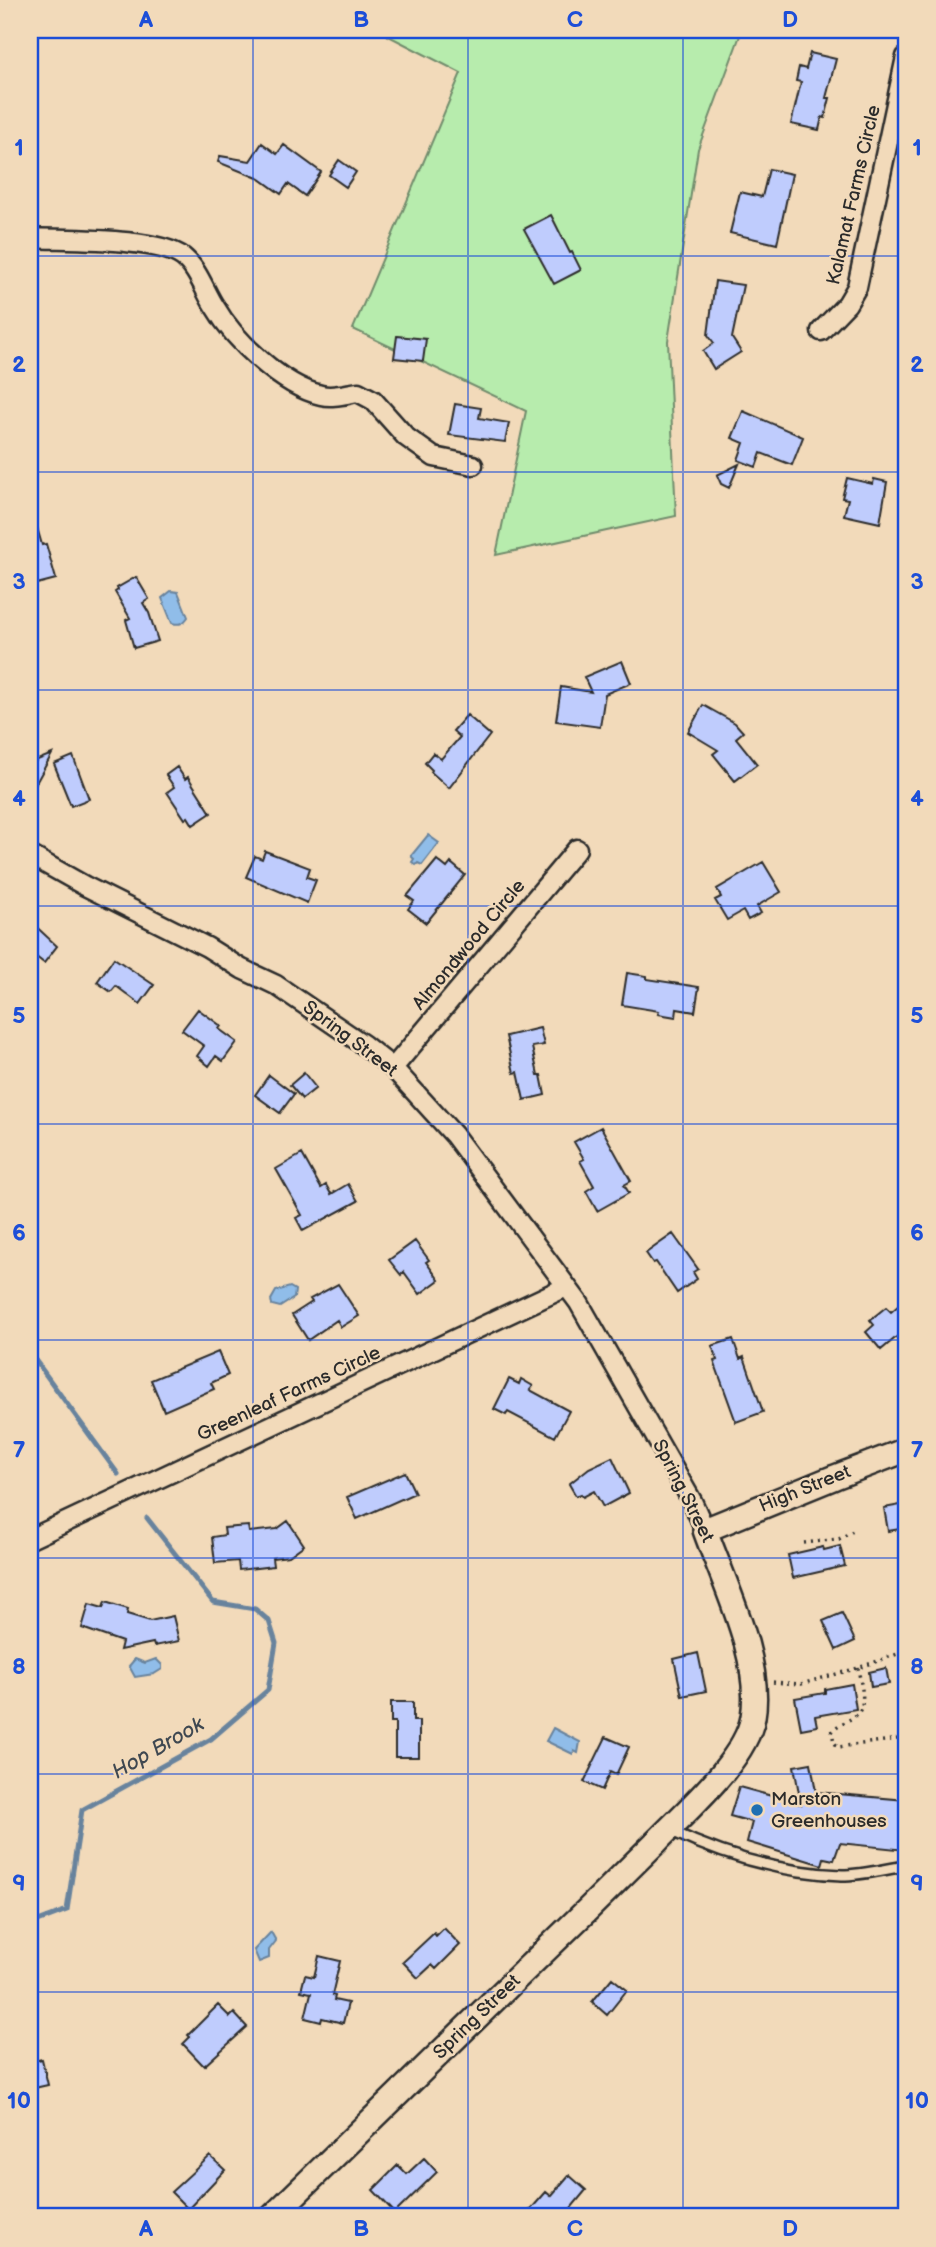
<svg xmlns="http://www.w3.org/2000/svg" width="936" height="2247" font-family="'Balsamiq Sans',sans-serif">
	<rect width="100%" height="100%" fill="#f2daba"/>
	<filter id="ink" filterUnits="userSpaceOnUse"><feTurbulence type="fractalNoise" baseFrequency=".0143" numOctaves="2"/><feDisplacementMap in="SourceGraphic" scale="14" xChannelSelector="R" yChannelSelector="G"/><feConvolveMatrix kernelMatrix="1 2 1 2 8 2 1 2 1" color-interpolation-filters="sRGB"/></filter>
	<g filter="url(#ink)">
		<!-- green -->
		<path fill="#b7ecad" stroke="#718c6c" stroke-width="2" d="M377 30H742L698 149 668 341 676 516 496 555 526 411 353 329 461 73Z"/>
		<!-- water -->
		<path fill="#90bde9" stroke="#68839d" stroke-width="2" d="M171 591 178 592 188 617C183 624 180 625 172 623L162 598Z
			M428 835 439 843 422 865 418 863 416 865 412 862 414 859 411 856Z
			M290 1287 295 1290 294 1298 280 1307 272 1305 271 1300 276 1291Z
			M135 1659 145 1663 156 1659 162 1665V1669L154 1674 135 1677 129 1666Z
			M553 1728 580 1742 578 1753 574 1751 573 1754 546 1741Z
			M271 1932 276 1941 269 1950V1958L259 1962 254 1950Z"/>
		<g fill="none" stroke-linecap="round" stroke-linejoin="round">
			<!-- stream -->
			<path stroke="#68839d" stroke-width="5" d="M30 1353 118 1474
				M30 1924 67 1910 82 1810 211 1739 268 1690 276 1643 269 1621 255 1609 213 1602 147 1518"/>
		</g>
		<!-- building -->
		<path fill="#bfccfd" stroke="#2b2b2b" stroke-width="2" d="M810 53 836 59 826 98H830L825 118 822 117 819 130 791 124 801 82 796 81 799 67 806 69Z
			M262 143 277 154 284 145 321 172 305 196 288 184 281 194 260 179 218 162 220 156 250 161Z
			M339 160 356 172 346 187 329 175Z
			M769 169 792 174 777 244 730 233 740 192 762 197Z
			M551 215 570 253 572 252 581 270 554 284 524 229Z
			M715 281 743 285 732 338 741 352 714 369 703 351 714 343 708 335Z
			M397 336 426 339 423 361 394 358Z
			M455 404 481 408 479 418 509 423 505 442 449 435Z
			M743 411 803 437 792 465 761 453 756 467 738 460 744 443 732 438Z
			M739 464 729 488 721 484 717 475Z
			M847 478 873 484 874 479 887 482 880 523 844 515 848 499 842 498Z
			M34 517 42 545 46 544 56 579 33 585 30 571V518Z
			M136 577 149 599 143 603 149 613 158 641 134 648 126 620 130 618 115 592 118 590 117 588Z
			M622 661 631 683 605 694 600 727 556 721 561 687 591 692 584 677Z
			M703 705 735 723 743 732 736 738 757 764 735 781 713 754 718 750 688 732Z
			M467 715 490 735 449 788 431 772 432 770 425 763 433 753 441 759 460 737 453 731Z
			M52 754 36 783 30 763Z
			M73 756 89 799 71 806 54 764Z
			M177 767 185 779 188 777 211 813 193 825 188 817 185 819 167 792 174 787 166 775Z
			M265 851 310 868 307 877 316 880 307 903 246 877 255 856 262 859Z
			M437 860 447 868 451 863 465 875 426 923 408 909 414 901 407 896Z
			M763 862 781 892 757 906 761 913 748 920 743 911 727 920 715 900 721 897 717 889Z
			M30 921 57 946 44 963 31 953 30 954Z
			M114 958 154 985 140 1004 116 986 111 992 97 982Z
			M627 973 647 976V979L699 987 695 1012 677 1009 676 1017 658 1014 659 1011 622 1005Z
			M198 1009 221 1026 219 1029 237 1042 223 1061 216 1056 209 1066 197 1056 204 1046 182 1030Z
			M540 1028 544 1045 532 1047 538 1075H541L545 1095 524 1100 518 1072 514 1073 506 1036Z
			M304 1073 316 1088 302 1099 290 1085Z
			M269 1075 294 1094 280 1113 255 1095Z
			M601 1127 631 1181 624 1185 629 1193 597 1211 586 1191 594 1186 580 1161 584 1159 574 1142Z
			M302 1154 321 1188 326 1185 331 1194 348 1184 358 1201 303 1231 296 1218 302 1215 276 1169Z
			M673 1234 698 1269 693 1272 697 1279 677 1293 656 1262 653 1263 646 1253Z
			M415 1241 429 1260 426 1262 439 1280 420 1294 404 1272 401 1275 389 1260Z
			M338 1284 359 1316 341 1327 337 1320 308 1340 292 1315 312 1302 310 1299Z
			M906 1299V1329L881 1350 866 1332 874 1325 870 1320 886 1307 891 1312Z
			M733 1339 740 1359 744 1357 763 1412 736 1422 714 1361 717 1360 712 1346Z
			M218 1352 228 1375 211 1383 214 1389 164 1411 151 1380Z
			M509 1379 519 1384 521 1379 533 1386 530 1390 569 1411 555 1437 508 1412 506 1415 494 1409Z
			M612 1457 629 1493 603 1507 594 1491 583 1497 581 1494 576 1496 569 1484 589 1468Z
			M405 1472 415 1493 357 1519 347 1497Z
			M906 1504V1528L888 1531 884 1508Z
			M288 1521 304 1545 289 1556 272 1558 273 1566 239 1570 238 1561 215 1563 212 1537 225 1535 224 1528 248 1526 249 1532 277 1529Z
			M840 1546 845 1566 793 1578 788 1555 823 1547 824 1550Z
			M105 1602 128 1609 127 1614 150 1621 173 1616 179 1641 154 1646 153 1643 120 1650 122 1642 82 1628 89 1604 103 1608Z
			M842 1613 855 1641 836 1650 823 1621Z
			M698 1653 706 1691 682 1696 674 1659Z
			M886 1668 889 1684 871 1687 869 1672Z
			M852 1684 856 1709 815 1716 817 1726 801 1729 795 1698 825 1693V1689Z
			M391 1702H413V1721H419V1757H395V1722H391Z
			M606 1737 629 1747 616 1775 610 1772 602 1790 584 1782Z
			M811 1763 816 1792 906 1800V1850L840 1843 834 1860 824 1858 822 1865 747 1842 752 1822 730 1816 739 1787 801 1804 794 1766Z
			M444 1928 460 1945 436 1969 432 1965 418 1978 403 1962 434 1933 436 1936Z
			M319 1956 340 1961 332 1995 335 1996 334 2000 348 2003 343 2023 322 2018 321 2022 305 2018 311 1993 301 1991 305 1975 314 1977Z
			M612 1978 627 1990 607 2015 592 2002Z
			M218 2005 230 2017 234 2013 247 2027 204 2066 183 2044 190 2037 188 2035Z
			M42 2059 48 2085 30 2089V2062Z
			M210 2156 225 2170 188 2209 171 2192Z
			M424 2158 437 2172 395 2213 373 2190 398 2165 407 2174Z
			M569 2175 586 2190 571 2208 583 2217H524L546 2192 551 2196Z"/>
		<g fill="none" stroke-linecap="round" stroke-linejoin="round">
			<defs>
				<path id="service" d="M669 1830C724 1856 781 1873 842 1875 863 1875 885 1869 906 1866"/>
				<path id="minor" d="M30 238C66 240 156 237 183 257 198 269 205 292 215 307 234 340 282 386 321 395 333 398 345 394 358 392L373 400 406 437 434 457 473 465
					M821 331 847 304 857 287 906 57
					M30 855 85 886 207 947 242 969 276 985 364 1045 393 1068 454 1135 579 1303 692 1501 705 1530
					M393 1068 577 849
					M30 1539 566 1287"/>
				<path id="tertiary" d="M272 2217C355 2136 438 2055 521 1974 567 1930 612 1886 657 1841 686 1811 746 1759 753 1717 763 1660 724 1584 705 1530L835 1477 906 1450"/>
			</defs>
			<!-- service casing -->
			<use href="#service" stroke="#2b2b2b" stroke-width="14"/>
			<!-- minor casing -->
			<use href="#minor" stroke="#2b2b2b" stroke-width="23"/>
			<!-- tertiary casing -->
			<use href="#tertiary" stroke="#2b2b2b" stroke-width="28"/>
			<!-- path -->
			<path stroke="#2b2b2b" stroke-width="3.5" stroke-dasharray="2 5" stroke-linecap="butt" d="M804 1543 839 1539 853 1531
				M858 1668C860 1683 869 1705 855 1716 846 1723 838 1723 832 1732L834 1742 838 1747 906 1738
				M773 1682 801 1684 858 1668 906 1651"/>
			<!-- service -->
			<use href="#service" stroke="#f2daba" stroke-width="9"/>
			<!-- minor -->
			<use href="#minor" stroke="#f2daba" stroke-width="18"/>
			<!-- tertiary -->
			<use href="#tertiary" stroke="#f2daba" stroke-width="23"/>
		</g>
	</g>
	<!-- grid -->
	<path fill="none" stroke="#1d4ed8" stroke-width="2" stroke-opacity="0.55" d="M253 30V2217M468 30V2217M683 30V2217M30 256H906M30 472H906M30 690H906M30 906H906M30 1124H906M30 1340H906M30 1558H906M30 1774H906M30 1992H906"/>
	<!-- markers -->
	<circle fill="#1f6fb2" stroke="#f2daba" stroke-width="2.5" cx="757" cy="1810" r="7"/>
	<g text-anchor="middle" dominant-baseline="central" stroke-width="5" stroke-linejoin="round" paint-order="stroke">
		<!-- street labels -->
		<g font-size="19" fill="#2b2b2b" stroke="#f2daba">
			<text transform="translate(854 195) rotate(-77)">Kalamat Farms Circle</text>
			<text transform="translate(469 945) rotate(-50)">Almondwood Circle</text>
			<text transform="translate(350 1039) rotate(37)">Spring Street</text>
			<text transform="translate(289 1394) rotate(-25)">Greenleaf Farms Circle</text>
			<text transform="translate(805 1489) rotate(-22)">High Street</text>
			<text transform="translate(683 1491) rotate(63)">Spring Street</text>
			<text transform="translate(477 2017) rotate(-44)">Spring Street</text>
		</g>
		<!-- poi labels -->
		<g font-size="19" fill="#2b2b2b" stroke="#f2daba" text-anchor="start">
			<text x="771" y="1799">Marston<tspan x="771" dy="22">Greenhouses</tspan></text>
		</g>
		<!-- water labels -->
		<g font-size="21" font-style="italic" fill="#3f4851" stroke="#f2daba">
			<text transform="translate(158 1748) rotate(-30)">Hop Brook</text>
		</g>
	</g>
	<!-- margin -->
	<rect width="936" height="2247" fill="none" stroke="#f2daba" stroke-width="77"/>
	<rect x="38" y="38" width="860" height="2170" fill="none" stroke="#1d4ed8" stroke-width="2.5"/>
	<g font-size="23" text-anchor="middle" font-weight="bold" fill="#1d4ed8">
		<text x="146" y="27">A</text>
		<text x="361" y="27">B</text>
		<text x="575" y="27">C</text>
		<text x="790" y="27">D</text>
		<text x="19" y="155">1</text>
		<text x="917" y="155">1</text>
		<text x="19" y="372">2</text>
		<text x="917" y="372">2</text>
		<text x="19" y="589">3</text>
		<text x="917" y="589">3</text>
		<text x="19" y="806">4</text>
		<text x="917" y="806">4</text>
		<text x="19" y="1023">5</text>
		<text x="917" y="1023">5</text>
		<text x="19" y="1240">6</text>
		<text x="917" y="1240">6</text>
		<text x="19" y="1457">7</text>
		<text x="917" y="1457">7</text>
		<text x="19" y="1674">8</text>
		<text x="917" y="1674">8</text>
		<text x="19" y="1891">9</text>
		<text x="917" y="1891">9</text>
		<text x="19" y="2108">10</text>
		<text x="917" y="2108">10</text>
		<text x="146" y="2236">A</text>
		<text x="361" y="2236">B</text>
		<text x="575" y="2236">C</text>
		<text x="790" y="2236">D</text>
	</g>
</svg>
